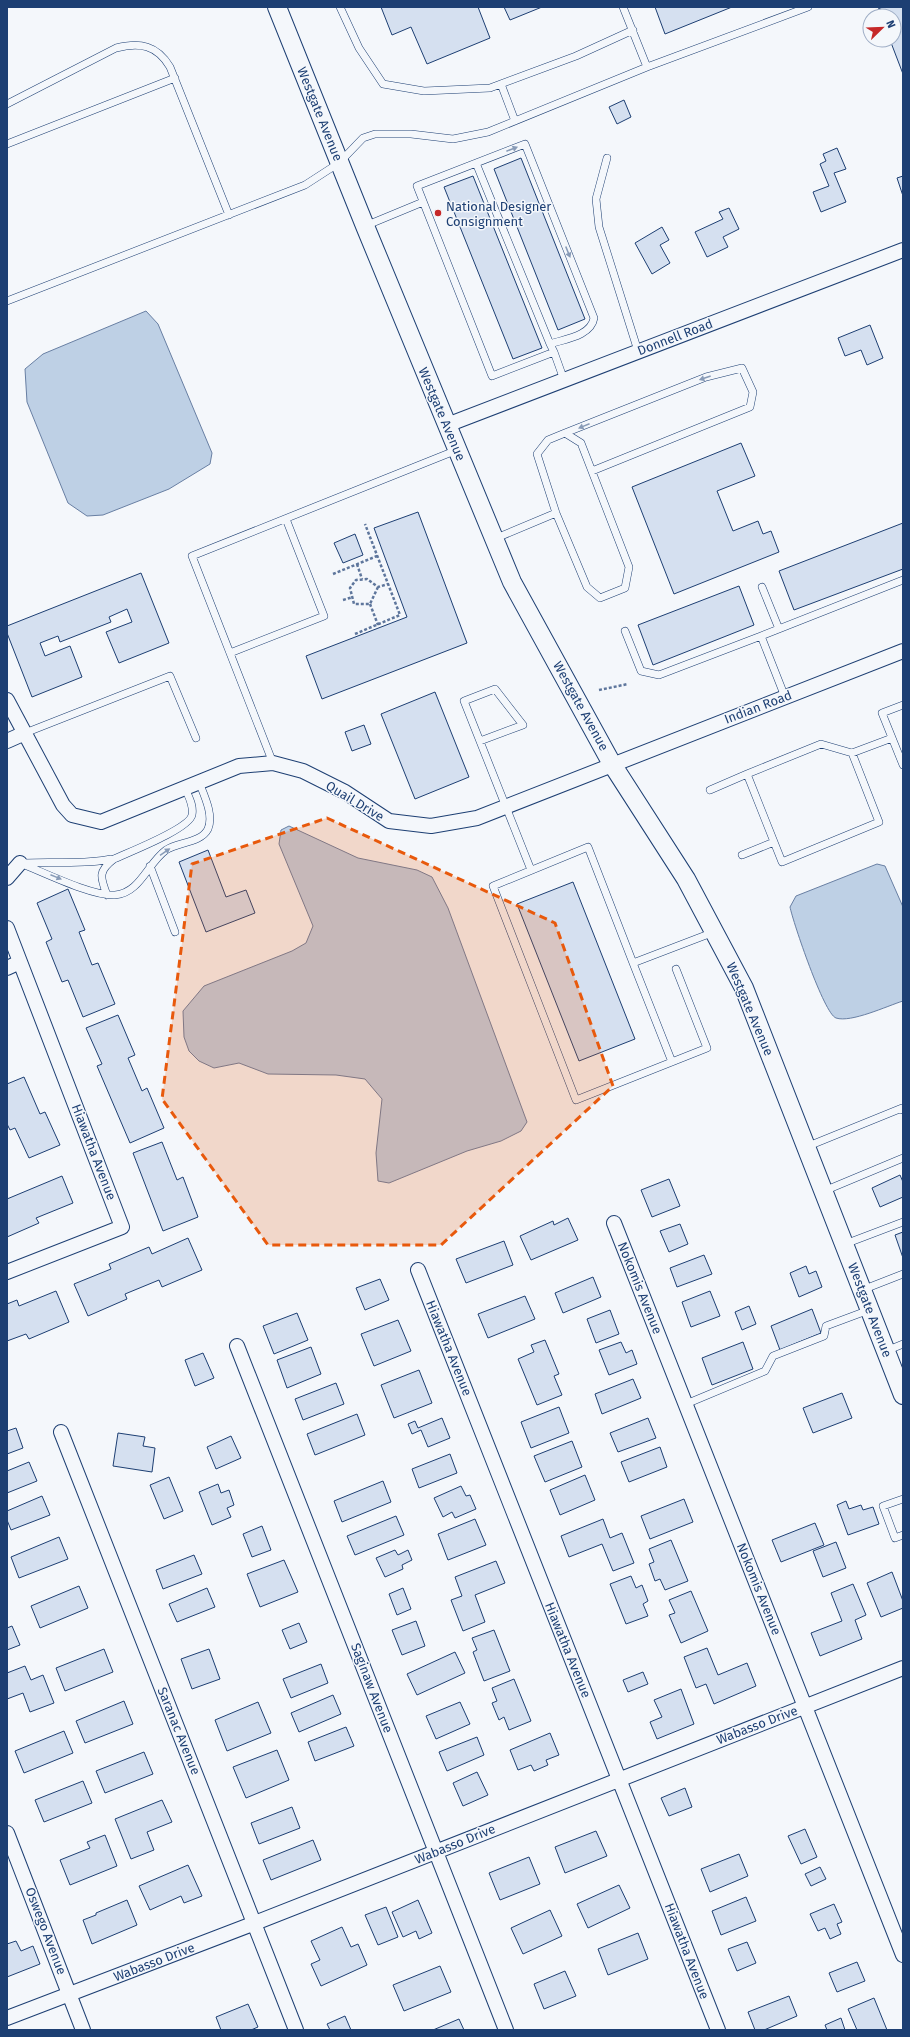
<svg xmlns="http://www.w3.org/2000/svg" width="910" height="2037" font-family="'Fira Sans',sans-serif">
	<rect width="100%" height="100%" fill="#f4f7fb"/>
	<!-- water -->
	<path fill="#bed0e5" stroke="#687fa3" d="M146 311 158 324 212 453 210 464 169 489 103 515 87 516 68 503 27 402 25 369 43 354Z
		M289 826 358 858 417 870 432 877 448 908 527 1122 521 1131 501 1141 467 1151 389 1183 378 1181 376 1153 382 1099 365 1079 336 1075 268 1074 239 1063 214 1068 199 1061 189 1051 184 1037 183 1011 204 986 292 951 306 943 313 926 279 844 281 830Z
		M877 864 885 866 903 907V1001C887 1006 851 1023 836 1018 824 1014 793 922 790 907L796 896Z"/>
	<!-- building -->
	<path fill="#d5e0f0" stroke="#1d3f73" d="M381 7H478L490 38 427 64 411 27 392 35Z
		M504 7H542L510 20Z
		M655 7H732L665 34Z
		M883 7H903V74L890 40H894V16H880L878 9Z
		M624 100 631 117 617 124 609 107Z
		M837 148 846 169 834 173 846 202 821 212 813 192 829 186 820 164 826 161 823 154Z
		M521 158 585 319 558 330 494 169Z
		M473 176 542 348 513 359 444 187Z
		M903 176V196L897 178Z
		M729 208 739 229 723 237 728 247 707 257 695 232 723 219 719 212Z
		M662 227 669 240 660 245 670 263 652 274 635 243Z
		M870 325 883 358 867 365 861 350 845 356 838 338Z
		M741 443 755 476 717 491 733 531 758 521 763 534 771 531 779 552 674 594 632 487Z
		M418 512 467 643 322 699 306 656 407 617 374 528Z
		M903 523V569L794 610 779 571Z
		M355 534 363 555 343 563 334 543Z
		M141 573 169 643 119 663 106 632 132 622 127 609 109 617 111 622 60 642 58 636 40 643 45 656 70 646 82 677 32 697 7 633V626Z
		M739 586 754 625 653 665 638 625Z
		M435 692 469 777 415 799 381 714Z
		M364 725 371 744 352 751 345 732Z
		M208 850 226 897 246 890 255 913 206 932 179 862Z
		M573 882 635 1039 579 1061 517 904Z
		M68 889 85 930 79 932 92 965 98 963 115 1004 83 1017 68 980 62 982 46 942 52 939 37 903Z
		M118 1015 135 1055 128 1058 142 1091 147 1088 164 1128 130 1143 97 1066 102 1064 86 1028Z
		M24 1077 40 1114 45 1112 60 1145 29 1158 15 1128 10 1130 7 1124V1084Z
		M162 1142 177 1180 183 1177 198 1217 163 1231 133 1153Z
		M900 1175 903 1182V1197L880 1207 872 1188Z
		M62 1176 73 1203 36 1218 39 1223 7 1237V1199Z
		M669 1179 680 1206 652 1217 641 1190Z
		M568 1218 578 1240 531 1260 520 1236 553 1221 554 1225Z
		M680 1224 688 1244 669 1252 660 1231Z
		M903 1232V1258L895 1235Z
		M188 1238 202 1270 162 1287 159 1280 125 1294 127 1299 88 1316 74 1284 111 1269 109 1264 149 1247 152 1254Z
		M504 1241 513 1265 466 1283 456 1259Z
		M704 1255 712 1274 677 1287 670 1268Z
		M806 1266 809 1274 816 1271 822 1287 799 1297 790 1273Z
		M593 1277 601 1297 563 1313 555 1293Z
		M380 1279 389 1300 365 1310 356 1288Z
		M56 1291 69 1322 29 1339 26 1334 7 1341V1304L17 1300 19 1306Z
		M710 1291 720 1316 691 1327 682 1302Z
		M525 1296 535 1319 488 1338 478 1314Z
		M749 1306 756 1324 742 1330 735 1312Z
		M812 1309 821 1333 780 1350 771 1326Z
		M610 1310 619 1334 596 1343 587 1319Z
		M297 1313 308 1340 274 1354 263 1326Z
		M398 1320 411 1351 374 1366 361 1334Z
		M545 1340 559 1374 554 1376 562 1395 537 1405 518 1359 534 1352 531 1345Z
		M621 1342 626 1353 632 1350 637 1364 609 1375 599 1350Z
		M743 1342 753 1369 712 1385 702 1358Z
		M311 1347 321 1374 287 1388 277 1360Z
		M203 1353 214 1378 195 1386 185 1360Z
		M419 1370 432 1403 394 1418 381 1385Z
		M633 1379 641 1398 602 1414 595 1394Z
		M336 1383 344 1404 303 1420 295 1399Z
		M842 1393 852 1418 813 1433 803 1408Z
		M559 1407 569 1433 531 1448 521 1422Z
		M357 1414 365 1435 315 1455 307 1434Z
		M442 1418 450 1438 428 1447 421 1430 412 1434 408 1424 415 1421 418 1428Z
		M648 1418 656 1438 618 1452 610 1433Z
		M16 1428 23 1448 7 1454V1431Z
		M118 1433 145 1437 143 1446 155 1448 152 1472 113 1466Z
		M231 1436 241 1458 216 1469 207 1447Z
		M572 1441 582 1467 545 1482 534 1456Z
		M660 1447 667 1467 629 1482 621 1462Z
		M450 1454 457 1473 419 1488 412 1469Z
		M29 1462 37 1481 7 1493V1471Z
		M585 1475 595 1500 560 1515 550 1490Z
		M169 1477 183 1511 164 1519 150 1485Z
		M383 1481 391 1502 342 1522 334 1501Z
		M218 1484 221 1493 229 1490 234 1505 227 1508 231 1517 212 1525 199 1492Z
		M461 1486 466 1496 470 1495 476 1509 455 1518 452 1512 443 1517 434 1498Z
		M42 1496 50 1515 11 1530 7 1520V1511Z
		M684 1499 693 1522 650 1539 641 1516Z
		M846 1501 849 1509 861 1505 863 1510 873 1507 879 1524 848 1535 837 1505Z
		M396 1516 404 1535 355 1555 347 1536Z
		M475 1519 486 1545 448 1560 438 1534Z
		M603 1519 610 1538 622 1533 634 1563 613 1571 602 1544 569 1557 561 1536Z
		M815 1523 824 1545 781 1562 772 1540Z
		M262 1526 271 1550 252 1557 243 1534Z
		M59 1537 68 1559 19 1578 11 1557Z
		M671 1540 688 1581 665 1590 660 1579 655 1581 649 1564 654 1562 649 1549Z
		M836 1542 846 1568 823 1577 813 1551Z
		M395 1550 398 1555 408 1550 412 1560 402 1565 403 1569 385 1577 376 1558Z
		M194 1555 202 1574 163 1589 156 1570Z
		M284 1560 298 1592 260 1607 247 1574Z
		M496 1561 505 1583 475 1595 485 1622 463 1631 451 1600 462 1596 455 1577Z
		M892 1572 903 1601V1608L881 1617 867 1583Z
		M631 1576 636 1588 642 1585 648 1601 643 1604 648 1616 626 1624 610 1584Z
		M853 1584 866 1615 855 1620 862 1639 820 1656 811 1633 842 1621 831 1593Z
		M79 1586 88 1608 40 1628 31 1606Z
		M207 1588 215 1607 177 1622 169 1604Z
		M403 1588 411 1609 397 1615 389 1594Z
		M691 1591 708 1631 681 1643 669 1615 675 1613 669 1600Z
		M416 1621 425 1646 402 1655 392 1630Z
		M299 1623 307 1642 290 1649 282 1630Z
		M12 1626 20 1645 7 1650V1628Z
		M494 1630 510 1671 484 1681 473 1652 477 1650 472 1638Z
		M707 1648 718 1675 747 1663 756 1686 714 1704 706 1684 696 1688 684 1657Z
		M104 1649 113 1672 65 1691 56 1668Z
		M209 1649 220 1679 192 1689 181 1659Z
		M455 1652 465 1673 417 1695 407 1674Z
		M321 1664 328 1683 291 1698 283 1679Z
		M25 1666 31 1680 43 1675 54 1703 30 1712 23 1693 7 1699V1673Z
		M643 1672 648 1684 628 1692 623 1680Z
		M514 1679 531 1721 509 1730 504 1717 499 1720 492 1703 497 1701 492 1688Z
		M681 1689 694 1724 657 1739 650 1722 662 1717 654 1700Z
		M333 1695 341 1714 299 1732 291 1713Z
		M124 1701 133 1724 85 1743 76 1721Z
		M258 1702 271 1733 227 1751 215 1720Z
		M460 1702 470 1724 436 1739 426 1716Z
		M346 1727 354 1746 315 1761 308 1742Z
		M64 1731 73 1753 24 1773 15 1751Z
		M550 1733 559 1755 546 1760 548 1765 534 1771 531 1765 518 1770 510 1750Z
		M477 1737 484 1755 447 1771 439 1752Z
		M277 1750 289 1780 246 1798 233 1767Z
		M144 1752 153 1774 105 1793 96 1771Z
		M477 1772 488 1795 463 1806 453 1783Z
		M83 1781 92 1803 44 1822 35 1800Z
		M685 1788 692 1807 669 1816 661 1798Z
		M162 1800 172 1822 147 1832 154 1850 131 1859 115 1819Z
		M292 1807 300 1828 259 1844 251 1823Z
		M805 1829 817 1857 801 1864 788 1836Z
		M596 1831 607 1856 565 1873 555 1847Z
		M105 1835 117 1866 70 1885 60 1860 90 1848 87 1842Z
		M313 1840 321 1860 271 1880 263 1860Z
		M739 1854 748 1876 710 1892 701 1869Z
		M529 1857 540 1884 500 1900 489 1873Z
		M188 1865 202 1896 184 1903 181 1896 150 1910 139 1886Z
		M820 1867 826 1879 811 1886 805 1874Z
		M619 1885 630 1908 588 1928 577 1904Z
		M746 1897 756 1921 721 1935 712 1911Z
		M127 1900 137 1925 92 1944 83 1920 96 1915V1913Z
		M418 1900 432 1933 419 1939 416 1931 403 1937 392 1912Z
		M834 1904 842 1922 837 1924 841 1934 830 1939 825 1928 818 1931 810 1914Z
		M386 1907 398 1937 378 1945 365 1915Z
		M550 1910 562 1936 523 1954 511 1928Z
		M342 1927 351 1947 358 1944 367 1965 321 1986 311 1964 320 1960 311 1941Z
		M638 1933 648 1959 608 1975 598 1949Z
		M16 1941 21 1951 33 1946 40 1964 7 1977V1944Z
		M747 1942 756 1963 737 1971 728 1949Z
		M857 1962 865 1981 837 1992 829 1973Z
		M440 1966 451 1992 404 2011 393 1985Z
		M565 1971 576 1996 544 2009 534 1984Z
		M789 1996 797 2016 764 2030H755L748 2012Z
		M874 1998 887 2030H857L848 2009Z
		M248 2004 258 2027 251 2030H221L216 2017Z
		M345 2016 351 2030H330L327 2024Z
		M841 2018 845 2030H827L825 2025Z
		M459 2019 464 2030H433Z"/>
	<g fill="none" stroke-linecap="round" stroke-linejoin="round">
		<defs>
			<path id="service" d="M340 7 359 48 383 84 424 91 490 88 576 56 633 30
				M623 7 647 67
				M501 84 515 121
				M7 104 116 48C140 42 157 45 170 67L229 215
				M7 144 175 78
				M607 158 596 199 599 227 638 351
				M476 163 550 344 554 352 492 376 417 186 525 144 594 318C591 336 565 339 550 344
				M365 226 423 202
				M7 301 305 185 339 163 363 138 375 134H411L453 139 488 132 647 67 808 7
				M554 352 564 380
				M565 433 706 377 742 368 753 392 750 407 592 471
				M565 433 581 443 629 567 625 588 600 598 587 587 556 513 537 454 548 440Z
				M494 539 556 513
				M762 587 779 629
				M625 631 641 671 659 675 761 636 785 697
				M761 636 903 580
				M230 653 324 616 286 519
				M903 705 882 713 903 765
				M25 733 170 676 196 738
				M480 741 523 725 495 689 464 701 531 870
				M852 753 821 744 747 774 782 862 879 822 852 753 892 738
				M273 763 192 556 457 450
				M710 790 747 774
				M742 855 774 842
				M20 863C43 872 91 896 115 895 140 893 147 864 166 850 178 842 201 843 208 829 214 815 204 795 199 782
				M24 863C53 861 84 865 111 859
				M150 866 175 932
				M107 895C100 877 98 871 114 859 129 852 189 829 192 815 194 805 188 796 185 788
				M633 963 672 1062
				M676 969 707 1048 576 1100 493 886 588 847 633 963 714 932
				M806 1147 902 1108 903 1110
				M824 1191 903 1158
				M845 1244 903 1222
				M862 1290 903 1274
				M886 1351 903 1344
				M686 1404 765 1371 773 1356 824 1336 826 1326 869 1310
				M903 1499 883 1506 895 1538 903 1535"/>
			<path id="minor" d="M447 425 903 250
				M7 700 63 805 72 815 101 822 239 766 273 763 303 771 345 792 389 821 431 826 477 818 903 651
				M7 741 25 733
				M7 878 20 863
				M7 928 122 1227 7 1272
				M7 968 20 962
				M614 1223 903 1955
				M418 1270 718 2030
				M237 1346 506 2030
				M61 1432 296 2030
				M7 1833 83 2030
				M7 2018 255 1923 903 1668"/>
			<path id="tertiary" d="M277 7 365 226 512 582 612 764 686 879 744 988 903 1395"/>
		</defs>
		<!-- service casing -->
		<use href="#service" stroke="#1d3f73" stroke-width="8"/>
		<!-- minor casing -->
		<use href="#minor" stroke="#1d3f73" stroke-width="16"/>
		<!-- tertiary casing -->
		<use href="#tertiary" stroke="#1d3f73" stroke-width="20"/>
		<!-- path -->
		<path stroke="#5e769c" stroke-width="2.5" stroke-dasharray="3 2" stroke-linecap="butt" d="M357 564 362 579
			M333 574 377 556
			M378 587 370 604H354L350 588 356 580 367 579 378 587 388 584
			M343 600 353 597
			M370 604 378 625
			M355 634 400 615 365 524
			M599 690 628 684"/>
		<!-- service -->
		<use href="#service" stroke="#f4f7fb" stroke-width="7"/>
		<!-- minor -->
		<use href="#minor" stroke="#f4f7fb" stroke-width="14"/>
		<!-- tertiary -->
		<use href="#tertiary" stroke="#f4f7fb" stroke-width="18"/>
	</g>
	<!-- one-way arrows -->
	<defs><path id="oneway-solid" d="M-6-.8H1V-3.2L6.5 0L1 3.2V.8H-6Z"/></defs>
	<g fill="#889bb7">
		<use href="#oneway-solid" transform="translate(512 149) rotate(-21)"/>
		<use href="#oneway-solid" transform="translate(568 252) rotate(68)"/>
		<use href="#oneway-solid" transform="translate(705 378) rotate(161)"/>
		<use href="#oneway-solid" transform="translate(584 426) rotate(158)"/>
		<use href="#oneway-solid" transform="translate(165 852) rotate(-34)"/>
		<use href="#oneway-solid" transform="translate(56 877) rotate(22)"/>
	</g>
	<!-- marked area -->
	<path fill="#e8590c" fill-opacity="0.2" stroke="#e8590c" stroke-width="3" stroke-dasharray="8 5" stroke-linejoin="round" d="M327 818 555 923 613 1086 441 1245H268L162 1099 192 864Z"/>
	<!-- markers -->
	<circle fill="#c62828" stroke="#f4f7fb" stroke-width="1.5" cx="438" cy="213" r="4"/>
	<g text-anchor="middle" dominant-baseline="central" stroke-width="3" stroke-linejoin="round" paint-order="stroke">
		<!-- street labels -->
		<g font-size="13" fill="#1d3f73" stroke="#f4f7fb">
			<text transform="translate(320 114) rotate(68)">Westgate Avenue</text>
			<text transform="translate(675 337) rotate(-21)">Donnell Road</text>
			<text transform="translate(442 414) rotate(67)">Westgate Avenue</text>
			<text transform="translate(581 706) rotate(61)">Westgate Avenue</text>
			<text transform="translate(758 707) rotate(-21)">Indian Road</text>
			<text transform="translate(355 801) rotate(31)">Quail Drive</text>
			<text transform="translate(750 1009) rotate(67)">Westgate Avenue</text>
			<text transform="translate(94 1152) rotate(69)">Hiawatha Avenue</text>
			<text transform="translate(640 1288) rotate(68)">Nokomis Avenue</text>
			<text transform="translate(870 1310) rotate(69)">Westgate Avenue</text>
			<text transform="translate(449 1348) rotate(68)">Hiawatha Avenue</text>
			<text transform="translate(759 1589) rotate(68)">Nokomis Avenue</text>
			<text transform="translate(568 1650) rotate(68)">Hiawatha Avenue</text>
			<text transform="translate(372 1688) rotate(69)">Saginaw Avenue</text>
			<text transform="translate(757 1725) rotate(-21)">Wabasso Drive</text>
			<text transform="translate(179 1731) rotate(68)">Saranac Avenue</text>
			<text transform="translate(455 1844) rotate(-22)">Wabasso Drive</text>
			<text transform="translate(46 1931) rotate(69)">Oswego Avenue</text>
			<text transform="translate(687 1951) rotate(69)">Hiawatha Avenue</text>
			<text transform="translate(154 1962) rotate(-21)">Wabasso Drive</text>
		</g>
		<!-- poi labels -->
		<g font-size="13" fill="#1d3f73" stroke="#f4f7fb" text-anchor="start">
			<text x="446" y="206">National Designer<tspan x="446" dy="15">Consignment</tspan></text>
		</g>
	</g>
	<!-- border -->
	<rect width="910" height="2037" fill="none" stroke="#1d3f73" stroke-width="16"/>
	<!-- north arrow -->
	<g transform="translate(882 28) rotate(67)"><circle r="19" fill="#f4f7fb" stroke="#9eadc5"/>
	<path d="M0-3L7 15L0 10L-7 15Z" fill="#c62828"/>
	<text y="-6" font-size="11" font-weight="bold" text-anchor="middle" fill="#1d3f73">N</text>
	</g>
</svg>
